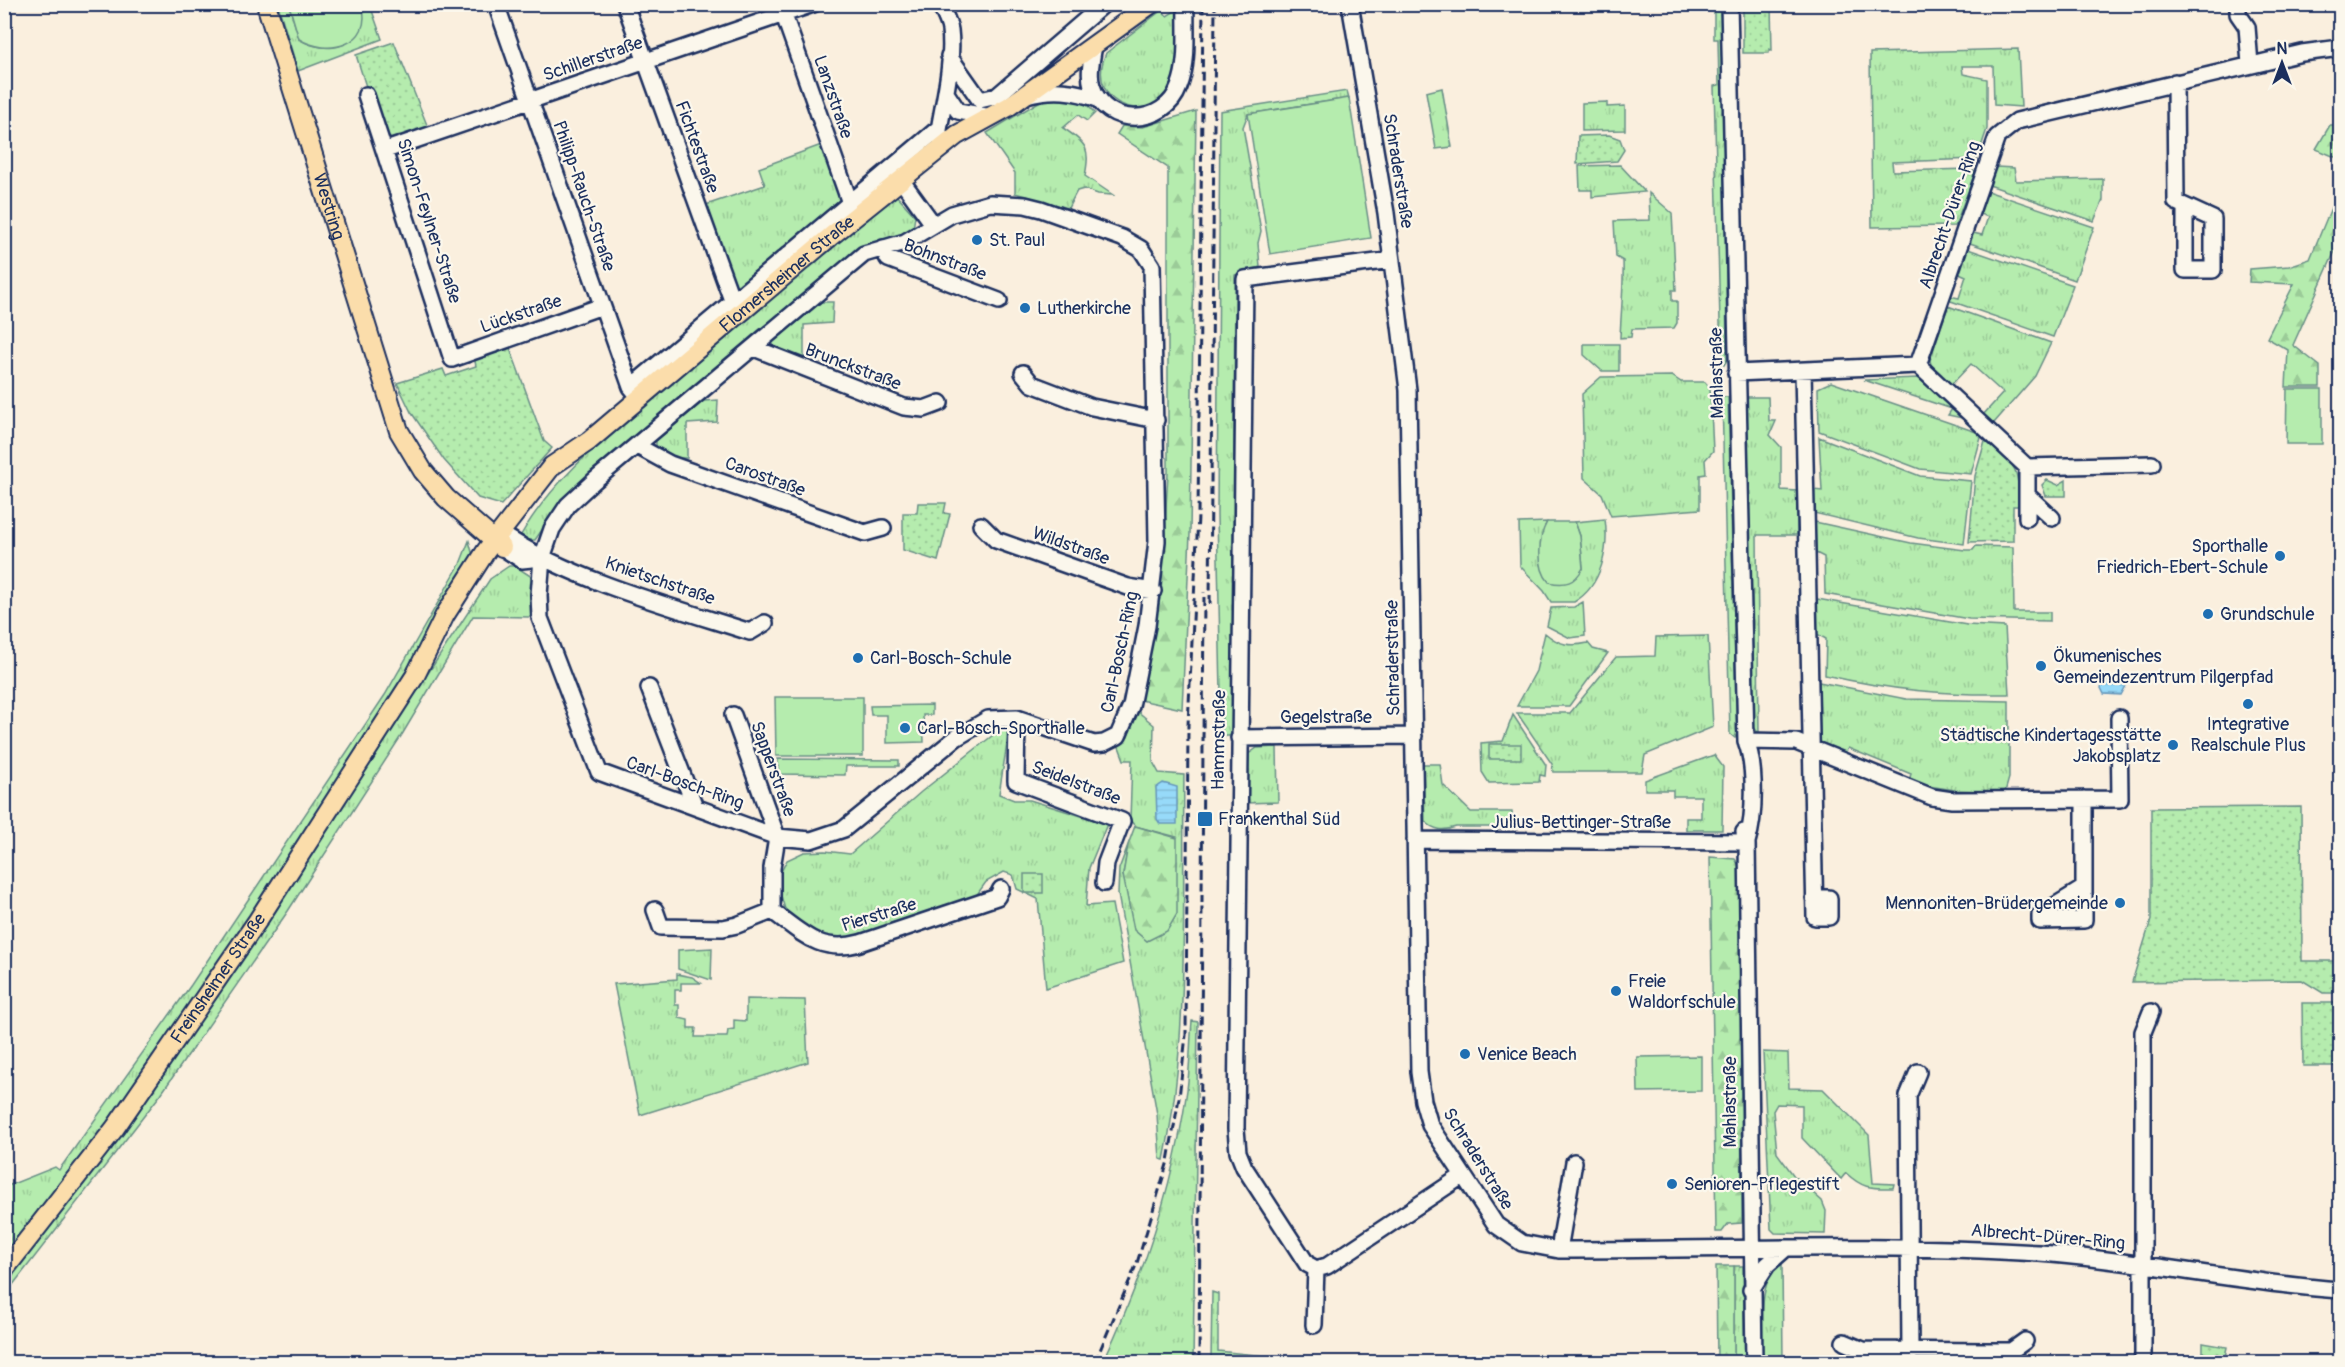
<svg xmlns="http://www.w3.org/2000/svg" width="2345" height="1367" font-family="Pangolin,sans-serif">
	<defs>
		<pattern id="grass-tufts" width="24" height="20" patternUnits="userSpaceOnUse" patternTransform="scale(1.5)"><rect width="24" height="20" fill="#b5ecae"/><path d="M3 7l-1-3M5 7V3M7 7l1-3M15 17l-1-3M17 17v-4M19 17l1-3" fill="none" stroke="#9bcb98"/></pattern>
		<pattern id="forest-firs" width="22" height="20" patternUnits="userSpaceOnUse" patternTransform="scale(1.5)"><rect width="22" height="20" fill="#b5ecae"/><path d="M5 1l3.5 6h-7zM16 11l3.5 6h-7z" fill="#9bcb98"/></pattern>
		<pattern id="park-dots" width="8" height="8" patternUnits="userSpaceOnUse" patternTransform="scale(1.5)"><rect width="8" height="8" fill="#b5ecae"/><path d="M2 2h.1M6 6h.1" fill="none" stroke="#9bcb98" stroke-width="1.8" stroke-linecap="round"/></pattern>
		<pattern id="water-rules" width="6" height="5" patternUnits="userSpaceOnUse" patternTransform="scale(1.5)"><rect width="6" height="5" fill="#97daf9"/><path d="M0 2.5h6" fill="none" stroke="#82bbd8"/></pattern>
	</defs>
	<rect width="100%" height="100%" fill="#faefde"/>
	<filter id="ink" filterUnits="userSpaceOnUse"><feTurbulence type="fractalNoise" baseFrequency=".0167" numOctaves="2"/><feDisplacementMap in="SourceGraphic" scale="12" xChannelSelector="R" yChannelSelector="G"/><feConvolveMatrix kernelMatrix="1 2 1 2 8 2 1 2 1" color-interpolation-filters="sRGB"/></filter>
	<g filter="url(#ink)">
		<!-- grass -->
		<path fill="url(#grass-tufts)" stroke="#688e86" stroke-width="1.5" d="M278 5H289L299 39C320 51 349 53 359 27 363 18 365 14 362 5H370L382 39 298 71Z
			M1714 5H1723L1727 360 1724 365 1721 362 1714 86 1719 85 1718 39H1714Z
			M1178 9C1178 31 1182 57 1175 78 1159 131 1082 108 1106 53L1162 10 1167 16Z
			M2018 49 2021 107 1994 105 1993 66H1962L1963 74 1987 79V129L1977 159 1892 162 1893 171 1971 169 1975 173 1955 226 1872 227 1870 53Z
			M1442 88 1452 147 1436 149 1426 92Z
			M1347 91 1349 98 1248 114 1243 127 1261 231 1258 243 1260 267 1235 275 1232 736H1222L1217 515 1220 111Z
			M1065 98 1087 105 1095 113 1087 121 1078 115 1063 128C1088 144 1090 149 1085 176L1113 195 1098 194 1084 189 1077 191 1068 208 1015 193V173L987 133 1042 100Z
			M1607 102V107L1625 106V130L1582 131V103Z
			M824 144 844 200 736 290 703 206 765 185 759 168Z
			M1620 165 1645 192 1592 197V190H1580L1579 166Z
			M1996 167 2014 168 2016 181 2103 179V200L2094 221 1989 185Z
			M1987 191 2094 227 2075 280 1970 243 1973 233 1982 235 1988 217 1980 214Z
			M1649 193 1672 213 1676 290H1672V301H1677V323L1674 328 1632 329 1631 337 1620 338C1621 311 1624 287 1623 261L1616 257 1614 221 1650 220Z
			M896 195 915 216 913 229 904 236 858 250 553 514 535 540H528L521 535C554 477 610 434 660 391 738 324 816 259 896 195Z
			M1965 248 2073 285 2053 337 1948 300 1950 296 1959 298 1966 276 1957 272Z
			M821 302H833L832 323 804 325V359L772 348 773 342Z
			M1948 306 2051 343 2035 376 1994 423 1983 415 2003 393 1971 364 1951 385 1931 365 1930 360Z
			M1584 344H1619V371H1602L1584 355Z
			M1672 376 1681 382H1705L1710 388 1713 451 1705 460 1706 474 1700 475V509L1611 516 1602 494 1584 478 1582 394 1601 377Z
			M1918 378 1967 419 1948 415 1952 409 1864 380Z
			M1831 382 1982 434 1971 474 1920 469 1819 431 1818 388Z
			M1722 397H1728L1737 733 1735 738 1730 734Z
			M1745 397H1768L1769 421H1776L1770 435 1781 447V490L1797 491V535H1757L1759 734 1753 726Z
			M718 400 717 422 687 424V458H671L656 447V441L704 401Z
			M1819 437 1920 476 1971 481 1964 544 1918 538 1814 513V490L1822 491Z
			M1605 519C1609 548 1602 586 1574 602H1551L1544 591 1520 566 1519 523 1547 522 1545 526 1583 568 1580 536 1575 522Z
			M1815 522 1911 543 1965 550H1973L1976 546 2013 547 2014 612H2050V621L1969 619 1825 594 1824 557 1816 553Z
			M469 541 475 563 220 971 5 1263V1187L55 1167 59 1170 191 985 385 695 460 564Z
			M509 566H515L532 577 533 614 530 617 473 616 403 733 288 911 161 1094 5 1295V1280L50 1224 365 769 490 579Z
			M1817 599 1967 625 2005 627 2009 694C1944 695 1889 690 1825 675L1826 639 1817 634Z
			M1583 602 1585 636 1570 638 1547 626 1551 608 1574 607Z
			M1545 633C1559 645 1570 647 1588 643L1593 649 1608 653 1569 706H1517L1536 671Z
			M1708 636 1713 727 1645 755 1642 772H1553L1552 764 1517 713H1570L1616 657 1655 656 1656 637Z
			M1819 682 1906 699 2009 701V778L2005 792 1955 790 1908 783 1911 774 1848 748 1844 755 1820 746Z
			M1136 710 1154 725 1153 762 1159 773 1184 775C1182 904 1190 1034 1164 1160L1160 1159 1157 1114 1118 894 1119 869 1128 845 1123 875 1177 837 1135 826 1130 820 1132 760H1124L1118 744 1128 737Z
			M1513 715 1546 765 1545 776 1540 775 1539 782 1489 783 1482 772 1481 743 1503 741Z
			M1002 728 1009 731 999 794 1014 800H1030L1107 824 1089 868 1086 906 1112 904 1123 963 1046 988 1038 899 1017 889 1013 875 1004 872 986 882 973 900 885 930 841 941 823 939 786 913 780 892 781 872 787 860 804 852 825 851 850 854 921 792Z
			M1277 747 1278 802 1246 803 1247 755 1257 748Z
			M1714 755 1723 767 1722 830H1686V818H1701V796H1673V790H1645V780Z
			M1423 764H1440L1443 785 1471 812H1512L1513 827H1456C1444 831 1434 831 1425 821Z
			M712 948 711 980 678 969V950Z
			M677 974 692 977 701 983H681V990H675V1005H679V1018L688 1020V1028H696L695 1037H727L728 1030 734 1029V1020L746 1021V999L805 1000 808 1062 640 1115 614 984 677 979Z
			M1192 1021 1198 1022 1193 1362H1103C1143 1277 1174 1184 1187 1090 1190 1068 1190 1044 1192 1021Z
			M1763 1052 1788 1053 1789 1088 1823 1089 1869 1135 1873 1183 1894 1184 1893 1188C1871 1188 1863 1189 1846 1173L1841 1179 1802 1138V1105L1777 1104 1773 1111 1777 1153 1794 1176 1822 1201 1826 1211 1825 1234 1775 1233 1771 1229Z
			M1782 1264 1783 1362H1762C1764 1336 1755 1276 1782 1264Z
			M1734 1266H1743L1745 1362H1734Z
			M1212 1292 1218 1294V1351L1304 1360 1296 1362H1211Z"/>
		<!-- forest -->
		<path fill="url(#forest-firs)" stroke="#688e86" stroke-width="1.5" d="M1196 111 1190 534 1182 709 1140 700 1161 593 1168 473V168L1117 134 1122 126 1143 127Z
			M2330 125H2340V159L2316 149Z
			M2340 186V240L2293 345 2320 366V387H2286L2288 350 2267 338 2294 284 2249 282 2250 269 2289 266 2310 259Z
			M1135 826 1177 838V914L1167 931 1147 941 1134 930 1123 875 1128 845Z
			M1710 857 1735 859 1740 867 1742 1223 1728 1224 1722 1232H1716Z
			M1716 1266H1734V1362H1717Z"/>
		<!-- park -->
		<path fill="url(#park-dots)" stroke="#688e86" stroke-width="1.5" d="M1743 5H1771L1772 50 1769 49V53H1743Z
			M394 42 429 130 391 142 374 97 368 93 356 55Z
			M1609 135 1620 139 1624 150 1617 161 1577 164 1578 136Z
			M509 345 544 441 552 448 501 505 478 498 444 460 411 412 397 383 443 369 446 376 476 366 474 357Z
			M1986 438C2015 466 2019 465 2019 506H2013V541L1969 542 1975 476Z
			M2047 480 2058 485 2066 480V496H2046L2042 485Z
			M918 503H946L944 513 950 514 938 561 903 550V513H917Z
			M1489 744H1521V759H1489Z
			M2301 807 2302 961H2340V993H2323L2302 980 2132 982 2151 920V808Z
			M1043 874V893H1024V874Z
			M2302 1003H2340V1066H2303Z
			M2203 1343 2227 1347 2224 1362H2203Z"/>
		<!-- pitch -->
		<path fill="#b5ecae" stroke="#688e86" stroke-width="1.5" d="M289 5H362C374 45 328 57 299 39Z
			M1349 98 1371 238 1270 254 1248 114Z
			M2287 389H2322V444H2286Z
			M1547 522H1575L1580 536 1583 568C1575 583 1565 586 1549 582 1536 567 1538 538 1547 522Z
			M775 697H863V756H776Z
			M932 705V715H923L924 742 887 743V715H871L870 706Z
			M778 759 899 760V766H846L845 775 778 774Z
			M1701 1056V1091L1638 1092 1637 1057Z"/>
		<!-- water -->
		<path fill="url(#water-rules)" stroke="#6596bb" stroke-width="1.5" d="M2114 677 2126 680 2127 684 2121 695 2104 694 2101 688 2103 682Z
			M1163 783 1177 787V824H1160L1157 819 1156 788Z"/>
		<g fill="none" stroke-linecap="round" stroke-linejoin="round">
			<defs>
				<path id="minor" d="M496 4 631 387 640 398
					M625 4 733 303
					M780 4 850 203
					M1350 4 1386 213 1408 390 1419 1072 1423 1101 1430 1125 1496 1225 1522 1243 1559 1250C1719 1250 1880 1243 2039 1253 2140 1260 2239 1283 2340 1290
					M1729 4 1746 741C1756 766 1755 817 1747 842
					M2238 4V14L2247 27 2250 64
					M1094 45C1092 59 1088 73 1092 86 1105 129 1165 126 1179 87 1189 62 1185 31 1186 4
					M949 56 980 100 997 96 1104 4
					M2175 82 2176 202 2213 219V270H2185V207
					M946 93 958 111 991 117
					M366 95 452 359 602 306
					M1026 95C1053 88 1074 90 1100 100
					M938 136C943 103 954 64 950 30 949 22 943 12 940 4
					M386 150 813 4
					M901 180 933 224
					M990 203 1025 205 1041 209 1122 238 1141 249 1152 266 1157 541 1147 626 1131 706 1118 736 1104 743 1094 744 1017 718 988 719 956 738 844 829 811 840 777 837 599 772 540 618 539 595 542 558 552 529 568 505 594 481 864 254 905 242 952 214Z
					M883 248 888 259 999 301
					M754 348 904 407 924 409 940 403
					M1918 365 2027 467 2152 464
					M1803 371 1815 917H1829V898H1814
					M1023 373 1032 384 1092 407 1156 420
					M1736 373 1918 365 1997 137 2017 121 2302 53 2340 48
					M631 387 939 128
					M637 446 670 464 865 533 883 528
					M2027 495 2052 518
					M2027 518V467
					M981 525 996 540 1128 587 1153 591
					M508 538C573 580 675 608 750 632L765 623
					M502 547 522 560 542 558
					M649 688 695 807
					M733 715 777 837 772 868V911C802 933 820 954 860 943L997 897 1001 889
					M1017 718 1016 781 1122 821 1106 863 1104 883
					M1239 738 1414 736
					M1746 741 1796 742 1932 797 1952 800 2120 799 2119 718
					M2084 799V888L2040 915V921L2084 920V888
					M1744 832 1747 842 1754 1362
					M1415 840 1747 842
					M655 910 661 927 723 928 737 925 772 911
					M1559 1250 1574 1162
					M1316 1269 1307 1264 1244 1167 1238 1152 1236 1129 1245 279 1392 260
					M1316 1269 1327 1266 1462 1176
					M1751 1290 1767 1265 1785 1249
					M1314 1325 1316 1269
					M1844 1342 1863 1350 1988 1351H2011L2025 1341
					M1908 1362 1910 1351 1908 1096 1918 1072
					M2143 1362V1032L2151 1012"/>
				<g id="major">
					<path id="s1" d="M266 4 399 431 423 471 446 498 502 547"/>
					<path id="s2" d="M4 1270 115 1128 258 920 415 676 445 615 486 551 552 466 589 441 831 236 957 135 1008 107 1151 4"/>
				</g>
			</defs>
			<!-- minor casing -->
			<use href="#minor" stroke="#1b2f5e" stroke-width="20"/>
			<!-- major casing -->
			<use href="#major" stroke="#1b2f5e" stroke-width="22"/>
			<!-- minor -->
			<use href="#minor" stroke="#fbf7ec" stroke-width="15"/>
			<!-- major -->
			<use href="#major" stroke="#fbddab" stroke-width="18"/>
			<!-- rail -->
			<path stroke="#1b2f5e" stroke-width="3" stroke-dasharray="9 4.5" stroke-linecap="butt" d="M1210 604 1215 4
				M1095 1362 1137 1263 1168 1161 1179 1098 1186 1035 1188 725 1198 516 1203 4
				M1199 1362 1204 592"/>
		</g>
	</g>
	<!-- markers -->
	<g fill="#1f6fb2" stroke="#fbf7ec" stroke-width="2">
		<circle cx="977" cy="240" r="6"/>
		<circle cx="1025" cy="308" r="6"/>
		<circle cx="2280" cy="556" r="6"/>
		<circle cx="2208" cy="614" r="6"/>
		<circle cx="858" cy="658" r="6"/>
		<circle cx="2041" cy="666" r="6"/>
		<circle cx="2248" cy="704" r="6"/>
		<circle cx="905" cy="728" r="6"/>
		<circle cx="2173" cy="745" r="6"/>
		<rect x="1197" y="811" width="16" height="16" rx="3"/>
		<circle cx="2120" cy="903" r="6"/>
		<circle cx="1616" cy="991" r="6"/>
		<circle cx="1465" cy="1054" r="6"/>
		<circle cx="1672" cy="1184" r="6"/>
	</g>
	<g text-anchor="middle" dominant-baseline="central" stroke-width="4.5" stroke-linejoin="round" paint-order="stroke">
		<!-- street labels -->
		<g font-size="18" fill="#1b2f5e" stroke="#fbf7ec">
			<text transform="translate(593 59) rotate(-19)">Schillerstraße</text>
			<text transform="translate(833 97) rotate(71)">Lanzstraße</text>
			<text transform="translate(697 147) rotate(70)">Fichtestraße</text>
			<text transform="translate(1398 171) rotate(81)">Schraderstraße</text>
			<text transform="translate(584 196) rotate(71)">Philipp-Rauch-Straße</text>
			<text stroke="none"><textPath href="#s1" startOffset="212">Westring</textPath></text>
			<text transform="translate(1950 215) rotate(-71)">Albrecht-Dürer-Ring</text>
			<text transform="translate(429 221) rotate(72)">Simon-Feylner-Straße</text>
			<text transform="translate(945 260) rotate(21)">Bohnstraße</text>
			<text stroke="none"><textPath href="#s2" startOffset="1278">Flomersheimer Straße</textPath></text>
			<text transform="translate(521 314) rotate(-19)">Lückstraße</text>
			<text transform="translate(853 367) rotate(21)">Brunckstraße</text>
			<text transform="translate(1717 373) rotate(-91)">Mahlastraße</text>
			<text transform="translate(765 477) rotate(20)">Carostraße</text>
			<text transform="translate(1071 546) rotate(20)">Wildstraße</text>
			<text transform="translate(660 581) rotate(19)">Knietschstraße</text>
			<text transform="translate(1120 652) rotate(-78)">Carl-Bosch-Ring</text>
			<text transform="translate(1393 658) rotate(-91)">Schraderstraße</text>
			<text x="1326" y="717">Gegelstraße</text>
			<text transform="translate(1219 740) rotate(-89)">Hammstraße</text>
			<text transform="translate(773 769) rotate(70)">Sapperstraße</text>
			<text transform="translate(685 783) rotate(20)">Carl-Bosch-Ring</text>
			<text transform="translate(1076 783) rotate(21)">Seidelstraße</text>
			<text x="1581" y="822">Julius-Bettinger-Straße</text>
			<text transform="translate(879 915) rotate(-17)">Pierstraße</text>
			<text stroke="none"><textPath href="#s2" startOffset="362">Freinsheimer Straße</textPath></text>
			<text transform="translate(1730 1102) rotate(-90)">Mahlastraße</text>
			<text transform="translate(1478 1159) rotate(58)">Schraderstraße</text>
			<text transform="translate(2048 1237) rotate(5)">Albrecht-Dürer-Ring</text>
		</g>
		<!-- poi labels -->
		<g font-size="18" fill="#1b2f5e" stroke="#fbf7ec" text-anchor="start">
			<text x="989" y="240">St. Paul</text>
			<text x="1037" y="308">Lutherkirche</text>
			<text x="2268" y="546" text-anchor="end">Sporthalle<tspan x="2268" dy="21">Friedrich-Ebert-Schule</tspan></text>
			<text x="2220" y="614">Grundschule</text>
			<text x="2053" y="656">Ökumenisches<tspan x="2053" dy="21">Gemeindezentrum Pilgerpfad</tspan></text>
			<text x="870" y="658">Carl-Bosch-Schule</text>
			<text x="2248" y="724" text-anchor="middle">Integrative<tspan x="2248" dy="21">Realschule Plus</tspan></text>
			<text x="917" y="728">Carl-Bosch-Sporthalle</text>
			<text x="2161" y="735" text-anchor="end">Städtische Kindertagesstätte<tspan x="2161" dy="21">Jakobsplatz</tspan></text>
			<text x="1218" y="819">Frankenthal Süd</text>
			<text x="2108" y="903" text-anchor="end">Mennoniten-Brüdergemeinde</text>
			<text x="1628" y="981">Freie<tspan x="1628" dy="21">Waldorfschule</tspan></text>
			<text x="1477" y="1054">Venice Beach</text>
			<text x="1684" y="1184">Senioren-Pflegestift</text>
		</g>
	</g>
	<!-- margin -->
	<rect width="2345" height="1367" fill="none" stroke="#fbf7ec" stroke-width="24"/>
	<rect x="12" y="12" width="2321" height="1343" fill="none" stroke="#1b2f5e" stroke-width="2" filter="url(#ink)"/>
	<!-- north arrow -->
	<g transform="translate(2282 63)" stroke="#fbf7ec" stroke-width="4.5" paint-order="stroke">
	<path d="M0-4.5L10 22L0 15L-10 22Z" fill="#1b2f5e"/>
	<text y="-9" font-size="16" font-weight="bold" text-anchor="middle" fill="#1b2f5e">N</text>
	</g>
</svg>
